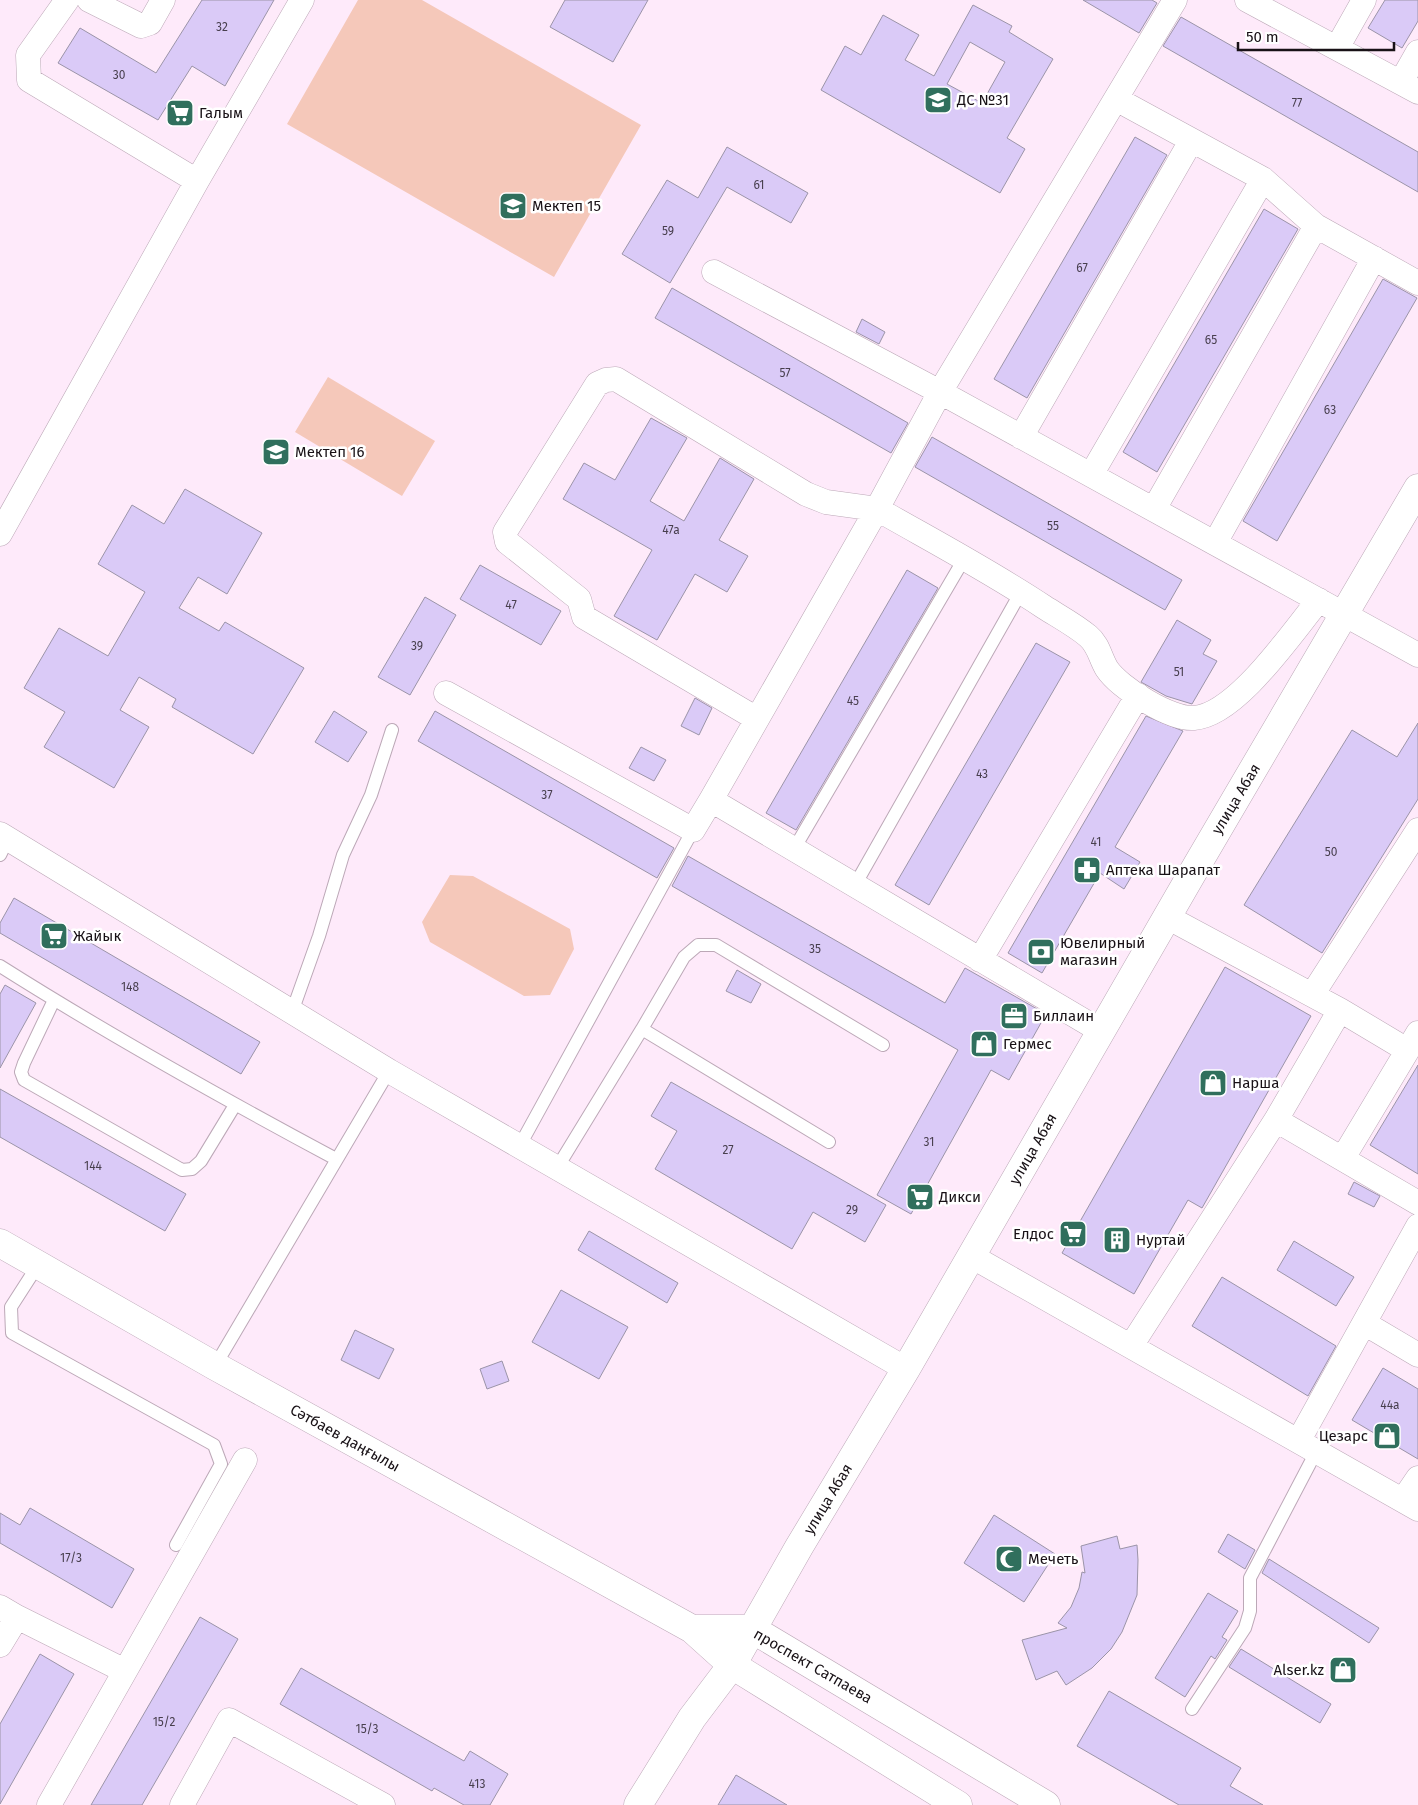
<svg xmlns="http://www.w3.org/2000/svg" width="1418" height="1805" font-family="'Fira Sans',sans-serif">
	<rect width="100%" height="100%" fill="#feeafa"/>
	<!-- green -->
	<path fill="#f5c8ba" d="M358 0H422L641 125 554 277 287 124Z
		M328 377 435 441 402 496 295 432Z
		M450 875 473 876 570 929 574 949 550 995 524 996 430 942 422 922Z"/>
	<!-- building -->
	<path fill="#dacaf7" stroke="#9b94a8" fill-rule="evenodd" d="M202 0H274L225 86 192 66 158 120 58 63 80 28 156 73Z
		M565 0H648L613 62 550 27Z
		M1083 0H1152L1157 3 1139 33Z
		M1385 0H1418V21L1402 48 1368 28Z
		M973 5 1012 26 1009 32 1053 59 1007 138 1025 149 1000 193 821 90 845 46 861 55 883 15 919 35 905 60 934 76ZM970 42 1005 62 982 103 947 84Z
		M1181 17 1418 152V192L1163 46Z
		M1135 137 1167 155 1027 398 994 379Z
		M727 147 808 193 791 223 727 187 670 283 622 254 667 180 698 198Z
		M1264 209 1298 229 1157 472 1123 452Z
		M1383 279 1417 298 1277 541 1243 521Z
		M672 288 908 423 891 453 655 318Z
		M862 319 885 332 879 344 856 332Z
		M651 418 687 438 650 501 684 521 720 458 754 479 719 540 748 556 727 592 695 574 657 640 614 616 652 550 563 499 584 463 615 480Z
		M932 437 1182 580 1165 610 915 467Z
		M185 489 262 533 227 594 198 577 179 608 219 631 225 622 304 668 253 754 172 707 176 699 139 677 120 710 149 727 114 788 44 747 65 712 24 688 59 628 108 656 145 592 98 564 132 505 164 524Z
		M480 565 561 611 541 645 460 599Z
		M907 570 938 588 796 830 766 813Z
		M425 597 456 615 410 695 378 677Z
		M1177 620 1211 640 1203 654 1217 661 1192 704 1166 696 1141 682Z
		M1036 643 1070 662 929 905 895 885Z
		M695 698 712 708 699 735 681 726Z
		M334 711 367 732 348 762 315 742Z
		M435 711 674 848 657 878 418 741Z
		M1146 716 1183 731 1115 847 1140 862 1124 889 1100 873 1042 973 1008 953Z
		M1418 723V799L1322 953 1244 905 1352 730 1397 757Z
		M641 747 666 760 654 781 629 768Z
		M688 856 945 1003 965 968 1046 1014 1009 1080 991 1070 911 1214 877 1195 958 1050 672 886Z
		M14 898 260 1042 241 1074 0 933V923Z
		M1225 967 1311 1016 1202 1208 1188 1200 1134 1294 1062 1253Z
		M737 970 761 984 751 1003 726 991Z
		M5 985 36 1003 0 1068V994Z
		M1418 1065V1174L1370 1145Z
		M671 1082 886 1205 865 1242 813 1212 792 1249 655 1169 677 1131 651 1116Z
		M0 1089 186 1194 165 1231 0 1137Z
		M1354 1182 1380 1196 1374 1207 1348 1194Z
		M589 1231 678 1283 667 1303 578 1250Z
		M1294 1241 1354 1277 1336 1306 1277 1270Z
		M1222 1277 1336 1346 1308 1396 1192 1326Z
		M561 1290 628 1327 599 1379 532 1342Z
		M355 1330 394 1349 379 1379 341 1360Z
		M502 1361 509 1381 487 1389 480 1369Z
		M1383 1368 1418 1389V1459L1352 1420Z
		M30 1508 134 1569 112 1608 0 1543V1513L20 1525Z
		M994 1515 1055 1554 1024 1602 964 1563Z
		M1228 1534 1255 1550 1245 1569 1218 1552Z
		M1117 1536 1120 1549 1137 1545 1138 1560 1137 1595 1122 1632 1111 1649 1092 1668 1066 1685 1057 1671 1036 1680 1022 1640 1067 1628 1058 1623 1071 1607 1079 1588 1082 1572 1085 1573 1081 1546Z
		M1269 1559 1379 1628 1369 1643 1262 1573Z
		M1208 1593 1238 1611 1222 1637 1227 1640 1215 1659 1211 1656 1185 1697 1155 1678Z
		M200 1617 238 1639 142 1805H91Z
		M1241 1649 1331 1704 1320 1723 1229 1667Z
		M40 1654 74 1674 0 1804V1724Z
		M301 1668 464 1761 470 1751 508 1774 490 1805H464L434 1788 432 1791 280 1704Z
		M1109 1691 1241 1768 1230 1786 1263 1805H1179L1077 1746Z
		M736 1775 787 1805H718Z"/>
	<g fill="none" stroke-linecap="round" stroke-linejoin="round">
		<defs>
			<path id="service" d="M794 849 964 559
				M0 855 8 839
				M855 885 1021 592
				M0 966C109 1035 222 1098 336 1159
				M54 1000 24 1063 21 1072 24 1080 182 1170 192 1169 201 1161 235 1105
				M292 1012 319 936 343 855 371 795 392 730
				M642 1029 684 957 698 945H716L883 1045
				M519 1147 693 830
				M557 1168 642 1029 829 1142
				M38 1265 11 1307 12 1333 214 1445 221 1464 176 1545
				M215 1366 389 1071
				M1192 1709 1245 1628 1250 1611V1578L1317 1450"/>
			<path id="minor" d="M67 0 28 55 29 80 197 181
				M89 0 141 26 150 23 163 0
				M1247 0 1418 92
				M1337 48 1364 0
				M1401 82 1418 52
				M1116 99 1263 179 1316 226 1418 283
				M714 272 940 392 1418 655
				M1021 437 1191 141
				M1091 475 1263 179
				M1154 509 1316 226
				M0 534 197 181 302 0
				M1215 543 1374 258
				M446 693 693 830 711 800
				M757 719 584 617 579 599 507 542 505 532 597 384 606 380 616 379 806 494 826 502 877 509 940 392 1175 0
				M0 834 389 1071 906 1369
				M1167 917 1340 1010 1276 1120 1418 1203
				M980 960 1138 695
				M1312 995 1418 830
				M1340 1010 1407 1050
				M1101 1031 711 800 877 509C933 541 990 571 1044 607 1058 616 1075 625 1088 636 1099 645 1100 658 1107 669 1120 688 1171 720 1194 718 1237 715 1292 632 1319 600
				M1343 1158 1418 1033
				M971 1256 1418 1509
				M1364 1323 1418 1355
				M1131 1346 1276 1120
				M1299 1440 1418 1226
				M1403 1500 1418 1478
				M0 1607 17 1617 0 1645
				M17 1617 125 1671
				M49 1805 245 1460
				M182 1805 229 1720 383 1805"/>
			<path id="tertiary" d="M0 1243 215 1366 692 1629 732 1665 958 1805
				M692 1629H752L1046 1805
				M638 1805 692 1718 732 1665 799 1547 906 1369 1197 865 1418 488"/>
		</defs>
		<!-- service casing -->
		<use href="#service" stroke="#bca8b7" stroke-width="14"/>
		<!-- minor casing -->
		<use href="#minor" stroke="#bca8b7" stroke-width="25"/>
		<!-- tertiary casing -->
		<use href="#tertiary" stroke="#bca8b7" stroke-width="29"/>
		<!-- service -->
		<use href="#service" stroke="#fff" stroke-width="12"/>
		<!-- minor -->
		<use href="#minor" stroke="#fff" stroke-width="24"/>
		<!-- tertiary -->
		<use href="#tertiary" stroke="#fff" stroke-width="28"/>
	</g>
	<!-- icons -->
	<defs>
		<symbol id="school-square" viewBox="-11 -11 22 22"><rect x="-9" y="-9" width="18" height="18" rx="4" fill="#306f5d" stroke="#fff"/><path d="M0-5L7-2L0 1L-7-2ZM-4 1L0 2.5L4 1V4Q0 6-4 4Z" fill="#fff"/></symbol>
		<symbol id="supermarket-square" viewBox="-11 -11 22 22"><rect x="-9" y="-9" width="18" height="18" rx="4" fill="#306f5d" stroke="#fff"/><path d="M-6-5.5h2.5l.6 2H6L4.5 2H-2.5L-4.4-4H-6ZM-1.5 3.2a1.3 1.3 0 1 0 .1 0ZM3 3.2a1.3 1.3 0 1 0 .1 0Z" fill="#fff"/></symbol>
		<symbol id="pharmacy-square" viewBox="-11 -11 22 22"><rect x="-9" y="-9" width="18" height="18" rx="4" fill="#306f5d" stroke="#fff"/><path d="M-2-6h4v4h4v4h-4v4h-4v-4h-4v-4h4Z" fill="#fff"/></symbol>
		<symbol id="bank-square" viewBox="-11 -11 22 22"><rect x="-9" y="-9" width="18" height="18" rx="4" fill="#306f5d" stroke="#fff"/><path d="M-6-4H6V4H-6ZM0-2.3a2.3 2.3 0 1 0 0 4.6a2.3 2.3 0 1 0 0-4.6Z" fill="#fff"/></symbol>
		<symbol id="office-square" viewBox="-11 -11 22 22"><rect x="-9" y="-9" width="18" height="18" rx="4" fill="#306f5d" stroke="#fff"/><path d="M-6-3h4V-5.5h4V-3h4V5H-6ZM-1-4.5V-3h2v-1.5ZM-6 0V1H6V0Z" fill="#fff"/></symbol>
		<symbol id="shop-square" viewBox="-11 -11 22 22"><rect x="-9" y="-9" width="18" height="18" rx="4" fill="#306f5d" stroke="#fff"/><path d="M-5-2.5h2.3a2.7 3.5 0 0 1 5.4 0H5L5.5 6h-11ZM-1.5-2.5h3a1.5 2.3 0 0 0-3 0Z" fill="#fff"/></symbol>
		<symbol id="building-square" viewBox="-11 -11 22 22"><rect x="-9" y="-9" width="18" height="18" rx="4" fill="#306f5d" stroke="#fff"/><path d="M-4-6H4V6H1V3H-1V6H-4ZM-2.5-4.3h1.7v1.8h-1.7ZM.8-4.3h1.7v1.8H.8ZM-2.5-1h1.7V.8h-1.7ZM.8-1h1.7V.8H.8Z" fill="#fff"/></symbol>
		<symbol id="mosque-square" viewBox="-11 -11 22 22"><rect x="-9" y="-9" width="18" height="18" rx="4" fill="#306f5d" stroke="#fff"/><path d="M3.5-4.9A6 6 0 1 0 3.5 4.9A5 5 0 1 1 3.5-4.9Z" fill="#fff"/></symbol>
	</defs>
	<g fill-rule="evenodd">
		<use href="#school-square" x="922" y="84" width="32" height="32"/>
		<use href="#supermarket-square" x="164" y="97" width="32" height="32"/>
		<use href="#school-square" x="497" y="190" width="32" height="32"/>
		<use href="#school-square" x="260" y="436" width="32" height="32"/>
		<use href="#pharmacy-square" x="1071" y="854" width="32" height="32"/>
		<use href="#supermarket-square" x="38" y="920" width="32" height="32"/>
		<use href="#bank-square" x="1025" y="936" width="32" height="32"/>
		<use href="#office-square" x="998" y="1000" width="32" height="32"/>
		<use href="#shop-square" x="968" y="1028" width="32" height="32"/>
		<use href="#shop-square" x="1197" y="1067" width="32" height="32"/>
		<use href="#supermarket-square" x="904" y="1181" width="32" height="32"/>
		<use href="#supermarket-square" x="1057" y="1218" width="32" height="32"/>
		<use href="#building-square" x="1101" y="1224" width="32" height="32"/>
		<use href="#shop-square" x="1371" y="1420" width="32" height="32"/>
		<use href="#mosque-square" x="993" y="1543" width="32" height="32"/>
		<use href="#shop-square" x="1327" y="1654" width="32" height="32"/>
	</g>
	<g text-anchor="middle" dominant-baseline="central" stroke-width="5" stroke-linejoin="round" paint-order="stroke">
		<!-- number labels -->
		<g font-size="12" fill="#483f4e">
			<text x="222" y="27">32</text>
			<text x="119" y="75">30</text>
			<text x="1297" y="103">77</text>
			<text x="759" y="185">61</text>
			<text x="668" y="231">59</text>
			<text x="1082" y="268">67</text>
			<text x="1211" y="340">65</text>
			<text x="785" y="373">57</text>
			<text x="1330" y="410">63</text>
			<text x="1053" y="526">55</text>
			<text x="671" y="530">47а</text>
			<text x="511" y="605">47</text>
			<text x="417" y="646">39</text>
			<text x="1179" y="672">51</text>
			<text x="853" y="701">45</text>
			<text x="982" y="774">43</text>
			<text x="547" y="795">37</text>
			<text x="1096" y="842">41</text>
			<text x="1331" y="852">50</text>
			<text x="815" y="949">35</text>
			<text x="130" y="987">148</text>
			<text x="929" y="1142">31</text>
			<text x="728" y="1150">27</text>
			<text x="93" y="1166">144</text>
			<text x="852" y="1210">29</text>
			<text x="1390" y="1405">44а</text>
			<text x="71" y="1558">17/3</text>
			<text x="164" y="1722">15/2</text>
			<text x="367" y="1729">15/3</text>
			<text x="477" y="1784">413</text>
		</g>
		<!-- poi labels -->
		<g font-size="15" fill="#181116" stroke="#fff" text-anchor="start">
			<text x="957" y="100">ДС №31</text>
			<text x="199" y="113">Галым</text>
			<text x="532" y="206">Мектеп 15</text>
			<text x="295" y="452">Мектеп 16</text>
			<text x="1106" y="870">Аптека Шарапат</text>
			<text x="73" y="936">Жайык</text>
			<text x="1060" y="943">Ювелирный<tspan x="1060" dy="17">магазин</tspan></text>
			<text x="1033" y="1016">Биллаин</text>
			<text x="1003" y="1044">Гермес</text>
			<text x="1232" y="1083">Нарша</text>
			<text x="939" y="1197">Дикси</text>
			<text x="1054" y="1234" text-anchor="end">Елдос</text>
			<text x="1136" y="1240">Нуртай</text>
			<text x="1368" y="1436" text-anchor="end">Цезарс</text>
			<text x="1028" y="1559">Мечеть</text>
			<text x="1324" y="1670" text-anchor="end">Alser.kz</text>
		</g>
		<!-- street labels -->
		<g font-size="15" fill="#181116" stroke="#fff">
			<text transform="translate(1236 799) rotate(-59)">улица Абая</text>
			<text transform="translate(1033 1149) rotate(-60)">улица Абая</text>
			<text transform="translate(345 1438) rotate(29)">Сәтбаев даңғылы</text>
			<text transform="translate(828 1499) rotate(-59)">улица Абая</text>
			<text transform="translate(813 1666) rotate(30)">проспект Сатпаева</text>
		</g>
	</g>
	<!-- scale -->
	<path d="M1238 42v8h156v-8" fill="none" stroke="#181116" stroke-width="2.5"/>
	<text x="1246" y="42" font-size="15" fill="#181116" stroke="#ffffff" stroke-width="4" paint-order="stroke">50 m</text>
</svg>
